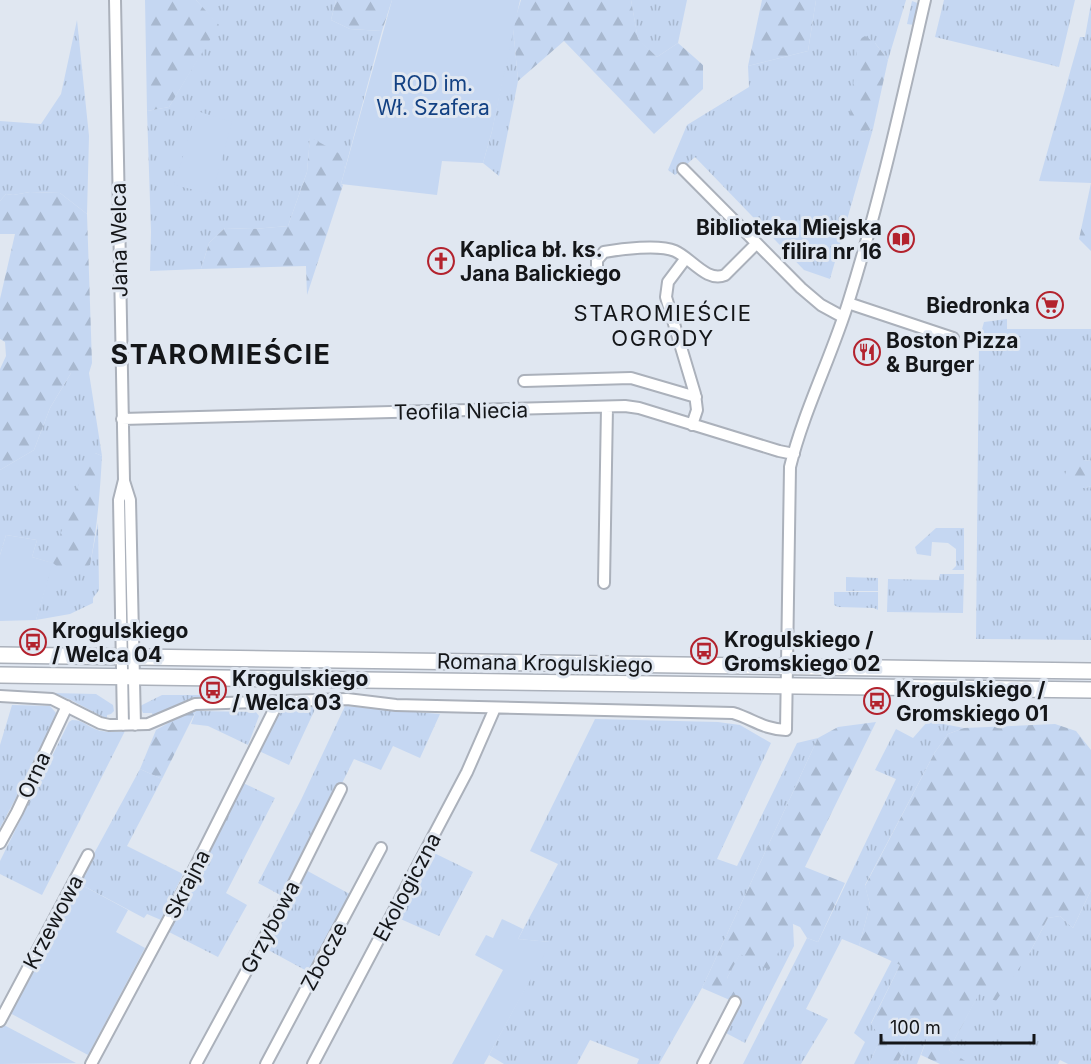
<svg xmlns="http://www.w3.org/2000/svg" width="1091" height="1064" font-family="Inter,sans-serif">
	<defs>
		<pattern id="grass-tufts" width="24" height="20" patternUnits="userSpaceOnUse" patternTransform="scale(1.5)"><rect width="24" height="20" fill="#c5d7f2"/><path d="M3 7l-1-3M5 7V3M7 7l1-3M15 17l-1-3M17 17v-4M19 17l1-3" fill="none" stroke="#a8b8cf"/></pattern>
		<pattern id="forest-firs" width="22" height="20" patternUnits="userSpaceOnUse" patternTransform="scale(1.5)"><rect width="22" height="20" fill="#c5d7f2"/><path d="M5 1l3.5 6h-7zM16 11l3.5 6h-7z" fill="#a8b8cf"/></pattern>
	</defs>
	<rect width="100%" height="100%" fill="#e0e7f1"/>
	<!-- grass -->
	<path fill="url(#grass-tufts)" d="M196 0H336L331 20 350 29 382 31 345 169 341 155 310 138 307 172 288 226 253 229 225 228 209 243 201 269 150 271 151 232 147 111 169 107 218 25Z
		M631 0H687L678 43 657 57 638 40Z
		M816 0H906L888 60 875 43 861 132 873 129 830 279 804 270 695 157 675 175 668 170 687 125 749 87 748 66 808 51Z
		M944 0H1075L1059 67 935 37Z
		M912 1 920 4 914 25 907 24Z
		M1091 3V183L1039 181 1080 37H1085Z
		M77 20 89 136 87 214 60 193 30 192 13 195 6 194 0 201V121L41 124 61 94Z
		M513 26 518 81 499 176 483 163 492 131Z
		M1007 319V329H1091V461L1084 460 1086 488 1091 486V640L976 639 979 340 984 322Z
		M71 373H89L102 456 95 453 90 565 98 523 99 590 93 598V603L70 614 36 620 52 563 32 557 37 540 6 535 0 555V470L34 450 50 408Z
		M936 528H964V570H952L956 566V549L948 543 932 542 931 556 917 554 915 547Z
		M940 574H964L963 613 887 612 888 579 939 580Z
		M846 577 878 578V591H846Z
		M834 592H878V610L874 608 838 607 834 605Z
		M51 693 96 694 113 705 114 711 111 714 107 715V719L69 699Z
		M162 695H202L211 698C181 699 179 705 153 717L152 713H143L140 707 142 705Z
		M12 705 50 706 56 713 45 743 0 828V745Z
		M287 705H317L289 765 259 751 281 709Z
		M345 706 440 714 420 758 393 746 381 770 354 759 320 828 304 869 357 898 316 976 259 945 284 897 258 883 301 800Z
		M196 711 256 712 259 716 248 745 208 726 191 724Z
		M595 719 718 722 740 725 771 743 717 859 737 866 797 743 818 738 702 988 659 1064H637L639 1059 590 1040 577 1064H504L489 1055 550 942 518 939 558 864 530 851Z
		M72 720C82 720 86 725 95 729 105 733 114 732 125 731L42 895 0 874V861L69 722Z
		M928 721 964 728 948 734 935 752 865 885 870 905 859 946 842 939 806 1009 828 1019 801 1064H743L807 938 818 942 896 779 875 770 896 729 913 738Z
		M140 769 162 779 127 846 183 874 161 920 147 914 144 918 78 883Z
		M243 783 275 798 226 893 247 905 218 957 169 932Z
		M432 852 473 872 439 936 396 917Z
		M1091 890V1064H1068L1060 1060 1058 1064H967L949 1050 979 993 1029 954 1048 918 1060 916 1073 928Z
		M793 924 794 946 745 1043 724 1032 739 1004 727 978 740 953Z
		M892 960 900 965 871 1023 881 1038 869 1064H854L865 1042 854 1033Z
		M917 1021 930 1031 917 1064H897Z"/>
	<!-- forest -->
	<path fill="url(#forest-firs)" d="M145 0H196L219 25 169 107 147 111Z
		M336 0H392L382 31 350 29 331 20Z
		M521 0H631L638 39 657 57 678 43 703 65V89L654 134 564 41 518 81 513 26Z
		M762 0H816L808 51 748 66Z
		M865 36 875 43 888 60 873 129 861 132 850 114 858 40Z
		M310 137 342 155 345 169 341 184 343 185 307 295 306 266 201 269 209 243 225 228 253 229 288 226 307 172Z
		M1091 183V251L1079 239Z
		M30 192 60 193 87 214 92 363 89 373H71L50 408 34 450 0 470V369L6 356 5 342 0 339V299L15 234H0V201L6 194 13 195Z
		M95 453 102 456C100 493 97 529 90 565 75 574 65 574 53 563L59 538 90 454Z
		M1084 460 1091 461V486L1086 488H1072L1064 481C1066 465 1071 465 1084 460Z
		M196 711 162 779 140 769 156 730 184 714Z
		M876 722 805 867 845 883 818 942 807 938 800 927 793 924 769 970 740 954 727 978 744 988 739 1004 702 988 818 738 838 727Z
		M1055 724 1076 731 1091 750V890L1073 928 1060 916 1048 918 1029 954 996 1001 979 994 949 1050 968 1063 967 1064H940L921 1055 930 1031 917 1021 897 1064H869L881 1038 871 1024 900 965 859 946 870 905 865 886 935 752 948 734 964 728Z"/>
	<!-- garden -->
	<path fill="#c5d7f2" d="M392 0H520L492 131 483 163 442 161 437 195 341 184Z
		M197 111 232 122 212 194 174 185Z
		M6 535 37 540 32 557 53 563 36 620 0 621V555Z
		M78 883 128 910 116 932 145 948 88 1055 8 1012Z
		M502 919 523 929 518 939 551 942 484 1064H452L503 970 475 955 486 935 493 938Z
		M2 1024 76 1063 0 1064V1028Z"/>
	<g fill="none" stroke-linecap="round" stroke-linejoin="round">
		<defs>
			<path id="street" d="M115 0 124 480 119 500 123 725
				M683 169 801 288 821 305 843 317
				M686 258 668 282 666 297 695 394 697 410 692 425
				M597 275V260L604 252C621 249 659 244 675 251 691 258 707 283 725 275L756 244
				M848 303 953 338
				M524 381 631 378 696 397
				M122 419 625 406 639 408 779 451 794 454
				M124 481 130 500 135 725
				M604 583 607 407
				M0 696 52 699 100 723 109 725 148 724 195 704 347 699 396 705 436 706 733 713C753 719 763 729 786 730L790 467C804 410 832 356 849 300 880 201 902 100 925 0
				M0 843 17 812 67 706
				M0 1021 88 855
				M91 1064 171 915 278 702
				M196 1064 292 887 341 789
				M266 1064 381 848
				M313 1064 467 772 495 708
				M703 1064 735 1002"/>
			<path id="secondary" d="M0 655 1091 671
				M0 675 1091 690"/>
		</defs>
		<!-- street casing -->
		<use href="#street" stroke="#abb1bb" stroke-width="14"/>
		<!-- secondary casing -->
		<use href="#secondary" stroke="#abb1bb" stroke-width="18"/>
		<!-- street -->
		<use href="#street" stroke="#fff" stroke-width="10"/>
		<!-- secondary -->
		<use href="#secondary" stroke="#fff" stroke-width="15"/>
	</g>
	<!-- icons -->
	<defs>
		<symbol id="library-ring" viewBox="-11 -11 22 22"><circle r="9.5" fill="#e0e7f1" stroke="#b3222d" stroke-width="1.5"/><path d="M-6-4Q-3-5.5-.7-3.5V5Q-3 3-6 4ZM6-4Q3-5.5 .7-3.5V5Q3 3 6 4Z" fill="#b3222d"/></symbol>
		<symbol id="church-ring" viewBox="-11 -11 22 22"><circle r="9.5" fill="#e0e7f1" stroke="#b3222d" stroke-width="1.5"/><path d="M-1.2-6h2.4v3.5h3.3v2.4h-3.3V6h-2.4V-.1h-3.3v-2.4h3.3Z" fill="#b3222d"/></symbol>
		<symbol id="supermarket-ring" viewBox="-11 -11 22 22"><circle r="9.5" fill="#e0e7f1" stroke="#b3222d" stroke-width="1.5"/><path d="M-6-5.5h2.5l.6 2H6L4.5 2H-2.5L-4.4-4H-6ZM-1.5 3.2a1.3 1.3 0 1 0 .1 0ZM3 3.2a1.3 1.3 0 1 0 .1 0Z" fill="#b3222d"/></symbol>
		<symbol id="restaurant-ring" viewBox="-11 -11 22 22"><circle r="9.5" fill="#e0e7f1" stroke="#b3222d" stroke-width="1.5"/><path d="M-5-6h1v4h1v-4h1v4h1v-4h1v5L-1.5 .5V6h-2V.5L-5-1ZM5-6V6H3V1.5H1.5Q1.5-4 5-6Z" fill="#b3222d"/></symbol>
		<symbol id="bus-ring" viewBox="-11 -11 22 22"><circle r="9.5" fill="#e0e7f1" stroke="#b3222d" stroke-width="1.5"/><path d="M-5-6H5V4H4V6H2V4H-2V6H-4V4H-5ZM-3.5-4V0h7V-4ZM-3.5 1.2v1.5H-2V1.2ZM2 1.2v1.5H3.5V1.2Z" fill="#b3222d"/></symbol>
	</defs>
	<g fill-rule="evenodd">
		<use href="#library-ring" x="886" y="224" width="30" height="30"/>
		<use href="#church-ring" x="426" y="246" width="30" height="30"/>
		<use href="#supermarket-ring" x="1035" y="290" width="30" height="30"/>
		<use href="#restaurant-ring" x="852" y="337" width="30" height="30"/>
		<use href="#bus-ring" x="18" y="627" width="30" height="30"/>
		<use href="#bus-ring" x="689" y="636" width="30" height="30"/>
		<use href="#bus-ring" x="198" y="675" width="30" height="30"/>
		<use href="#bus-ring" x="862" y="686" width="30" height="30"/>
	</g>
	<g text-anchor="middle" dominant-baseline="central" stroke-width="6" stroke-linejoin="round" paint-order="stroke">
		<!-- park labels -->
		<g font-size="21" fill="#134183" stroke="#e0e7f1">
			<text x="433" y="83">ROD im.<tspan x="433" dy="24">Wł. Szafera</tspan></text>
		</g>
		<!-- poi labels -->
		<g font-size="21" font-weight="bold" fill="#141619" stroke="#e0e7f1" text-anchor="start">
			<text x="882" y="227" text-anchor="end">Biblioteka Miejska<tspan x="882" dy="24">filira nr 16</tspan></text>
			<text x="460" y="249">Kaplica bł. ks.<tspan x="460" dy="24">Jana Balickiego</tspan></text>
			<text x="1030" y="305" text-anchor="end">Biedronka</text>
			<text x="886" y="340">Boston Pizza<tspan x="886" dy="24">&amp; Burger</tspan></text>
			<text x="52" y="630">Krogulskiego<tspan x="52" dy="24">/ Welca 04</tspan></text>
			<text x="724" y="639">Krogulskiego /<tspan x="724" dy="24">Gromskiego 02</tspan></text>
			<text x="232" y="678">Krogulskiego<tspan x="232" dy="24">/ Welca 03</tspan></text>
			<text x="896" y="689">Krogulskiego /<tspan x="896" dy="24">Gromskiego 01</tspan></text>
		</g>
		<!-- street labels -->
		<g font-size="21" fill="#141619" stroke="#e0e7f1">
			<text transform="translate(119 240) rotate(-91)">Jana Welca</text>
			<text transform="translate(461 411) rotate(-1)">Teofila Niecia</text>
			<text transform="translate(545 663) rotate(1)">Romana Krogulskiego</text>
			<text transform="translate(34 775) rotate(-65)">Orna</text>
			<text transform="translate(187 884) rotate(-63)">Skrajna</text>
			<text transform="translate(407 887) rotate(-62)">Ekologiczna</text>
			<text transform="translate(53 922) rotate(-62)">Krzewowa</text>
			<text transform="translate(270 927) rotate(-62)">Grzybowa</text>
			<text transform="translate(324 956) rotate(-62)">Zbocze</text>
		</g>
		<!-- neighbourhood labels -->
		<g font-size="22" letter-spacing="1.5" fill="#141619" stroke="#e0e7f1">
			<text x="663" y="313">STAROMIEŚCIE<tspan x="663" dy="25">OGRODY</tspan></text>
		</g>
		<!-- district labels -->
		<g font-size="27" font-weight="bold" letter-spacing="1.5" fill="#141619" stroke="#e0e7f1">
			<text x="221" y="354">STAROMIEŚCIE</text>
		</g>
	</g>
	<!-- scale -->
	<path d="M881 1034v9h153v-9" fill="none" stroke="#141619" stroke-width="3"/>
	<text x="890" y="1034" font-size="18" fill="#141619" stroke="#e0e7f1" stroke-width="4.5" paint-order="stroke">100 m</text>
</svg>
